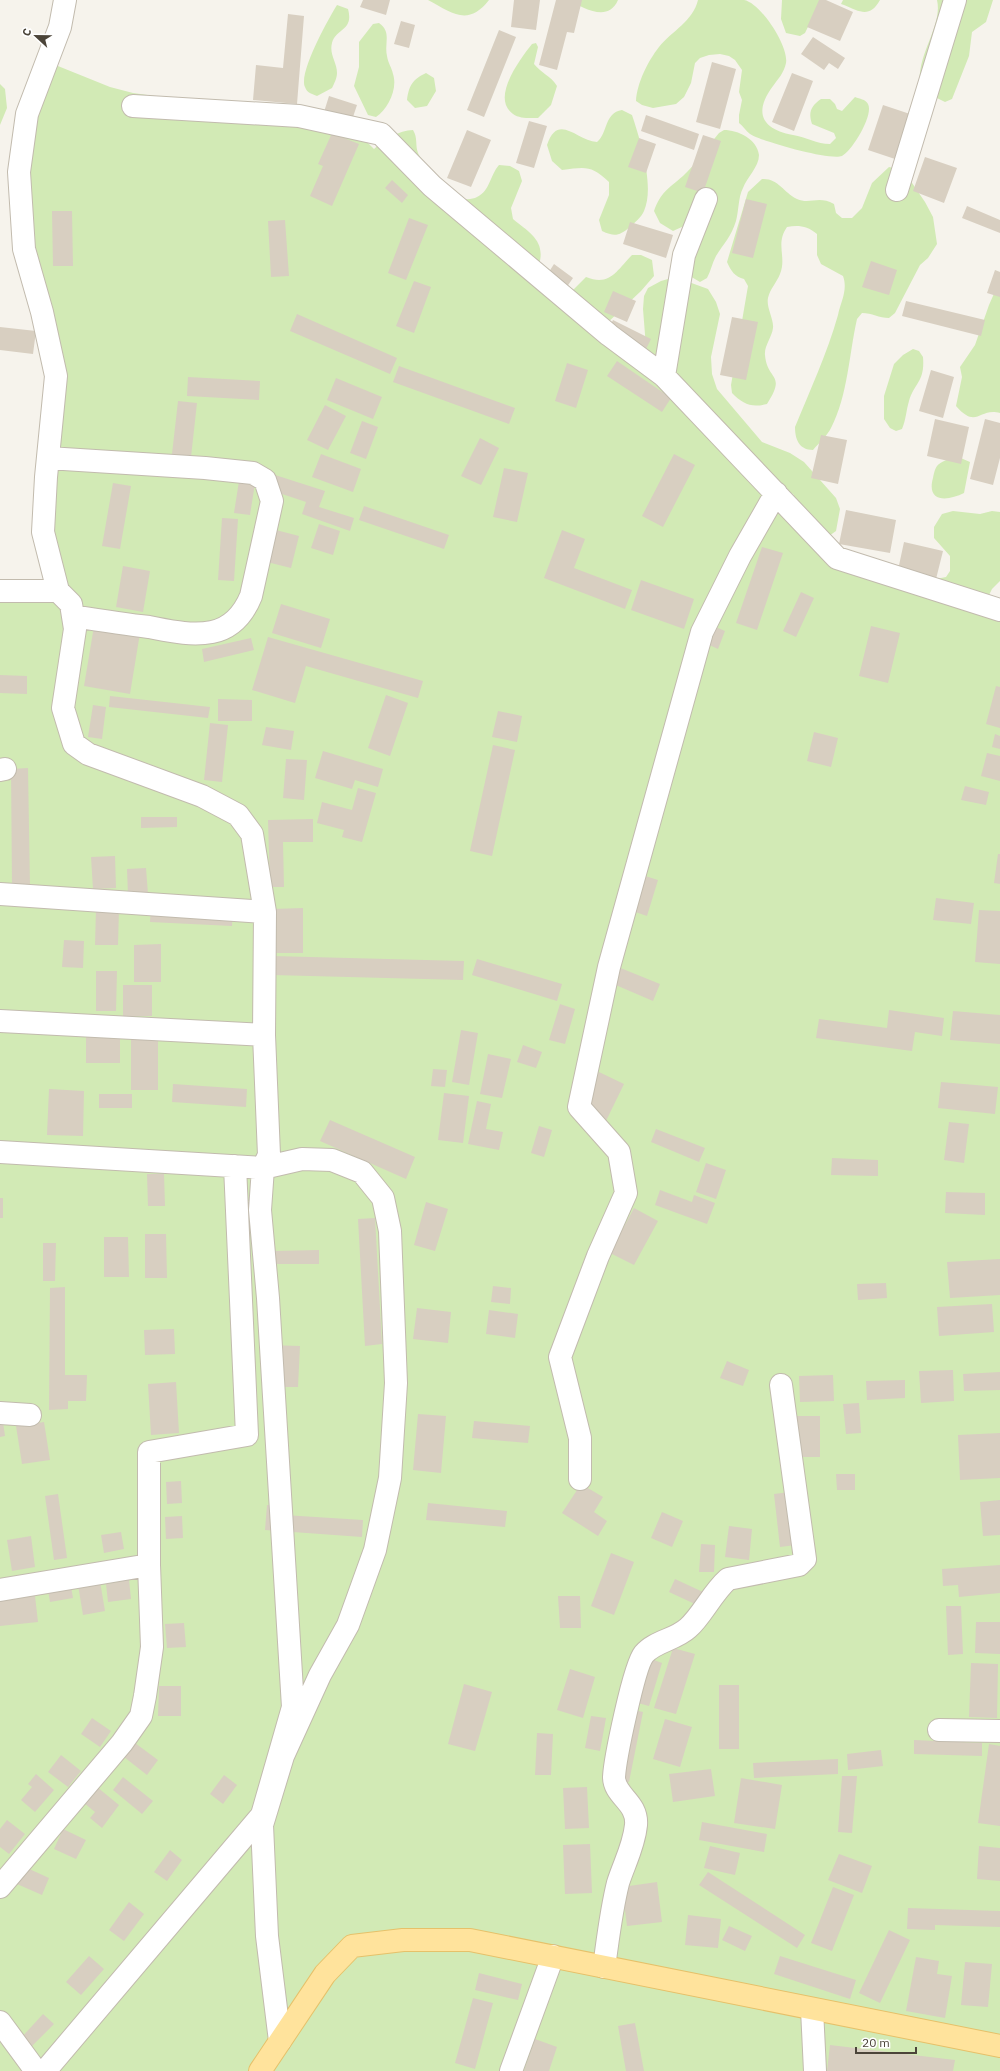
<svg xmlns="http://www.w3.org/2000/svg" width="1000" height="2071" font-family="'IBM Plex Sans',sans-serif">
	<rect width="100%" height="100%" fill="#f6f3ec"/>
	<!-- green -->
	<path fill="#d2eab5" d="M428 0H489C468 27 452 13 428 0Z
		M568 0H618C608 23 584 8 568 0Z
		M698 0C712 0 730 0 744 0 761 3 789 47 786 63 784 73 778 79 773 86 753 113 762 129 793 135 806 137 817 144 830 144L836 138 834 133 812 124C808 112 811 106 821 99H830L835 104 837 109 842 111 855 97C860 99 865 99 868 104 874 115 852 151 842 156 830 161 760 141 750 134 746 131 743 126 739 123V115L742 100 739 92 742 70 735 60 729 56 720 54 709 55 700 58 695 63 691 83 684 97 676 104 653 108 642 105 636 101C637 83 648 61 659 47 672 31 693 21 698 0Z
		M782 0H821L805 33 800 36 786 33 781 19Z
		M843 0H880C870 18 860 12 844 5L841 4Z
		M937 0H993L986 22 972 32 969 56 952 99 945 102 933 96 920 83C917 54 943 25 937 0Z
		M337 5 348 9C354 31 336 28 332 43 329 55 337 62 337 73 337 78 334 84 332 88L317 96C312 94 307 93 305 87 298 73 329 18 337 5Z
		M379 23C392 32 384 43 387 56 388 63 392 68 393 74 398 89 388 109 376 117L368 115 354 86 359 67V42L373 24Z
		M536 43 538 47 534 64C541 73 551 76 557 86L551 105 538 118C530 118 520 119 513 114 490 98 521 58 532 44Z
		M48 62 110 87 133 93 205 103 362 137 374 149C384 140 399 130 413 130 418 138 415 145 418 153 422 163 443 187 451 194 457 199 470 201 477 197 490 191 490 175 499 165L510 166 519 171 522 181 511 208 513 219C530 233 546 241 539 265L572 291 586 277C610 287 617 270 632 255H641L652 260 654 276 641 291 604 326 647 360 643 309 644 296 648 288 661 281 675 277 708 289 716 302 720 314 711 357 712 374 717 389 762 442 790 453 804 462 836 498 840 509 836 531 829 536 800 506 793 494 783 489 830 553 926 581 946 577 950 571V556L934 538V527L942 514 953 511 980 514 992 511 1000 512V581L992 589 987 599 1000 615V2071H0V591H58L43 532 56 376 19 172Z
		M426 73 434 78 436 91 427 106 415 108 407 100C409 85 413 79 426 73Z
		M0 84 5 89 7 108 0 125Z
		M622 110 632 115C640 139 655 187 644 211 641 218 635 222 630 227 619 236 615 237 602 231L599 220 609 195V182C591 165 586 167 562 170L552 161 547 145C558 112 577 141 597 142 608 133 604 113 622 110Z
		M724 130C738 130 757 139 759 155 759 167 747 177 743 188 738 198 739 210 736 221 731 237 724 243 716 256 712 263 711 271 707 278L700 282 683 272 690 216 684 226 673 231 660 223 654 211C661 192 668 189 683 176 696 164 707 147 719 133Z
		M889 167 898 169 910 180 925 202 933 217 937 244 928 258 920 265 895 313 889 318C879 318 872 313 862 313L857 319C849 354 848 395 831 428 827 436 819 443 813 450 799 450 795 439 795 427 810 390 827 354 838 315 841 301 848 290 843 276L821 264 817 255V234C807 226 799 225 787 227 775 244 787 257 780 274 777 282 770 289 768 298 766 307 774 319 773 328 772 337 764 346 765 355 767 381 787 373 767 404 751 408 743 404 732 393L731 385 748 286 744 279C735 277 731 271 727 262L748 192 762 179C778 178 783 192 797 199 810 205 818 195 834 204L836 213 842 218H852L862 208 872 183Z
		M1000 280V413C979 407 977 430 956 406L962 377 960 367 975 345 989 305Z
		M913 349 919 351 923 357C925 382 915 382 909 401 906 411 906 420 902 429L896 431 890 428 884 419V396L894 364 903 355Z
		M956 456 970 462 964 493C948 501 926 503 933 478 934 473 935 467 939 464 944 460 951 459 956 456Z"/>
	<!-- building -->
	<path fill="#d8cfc1" d="M363 0H390L386 15 360 7Z
		M514 0H540L536 30 511 27Z
		M556 0H582L574 33 567 32 557 70 539 65Z
		M819 0H826L853 12 840 41 807 27Z
		M288 14 304 16 297 104 253 100 256 65 283 68Z
		M401 21 415 25 409 48 394 44Z
		M499 30 516 37 484 117 467 110Z
		M813 37 845 58 838 69 829 63 824 70 801 54Z
		M712 62 736 69 720 129 696 122Z
		M792 73 813 81 794 131 772 122Z
		M329 96 357 105 352 120 324 112Z
		M883 105 913 115 898 160 868 150Z
		M646 115 699 134 694 150 641 131Z
		M529 121 547 126 534 168 516 163Z
		M467 130 491 140 471 187 447 178Z
		M332 133 359 144 332 206 310 196 323 166 318 164Z
		M703 135 721 141 703 193 685 187Z
		M639 138 656 144 646 173 628 167Z
		M925 157 957 168 944 203 913 191Z
		M392 180 408 195 402 203 385 188Z
		M746 199 767 204 753 258 732 253Z
		M967 206 1000 220V233L962 218Z
		M52 211H72L73 266H53Z
		M409 218 428 225 406 280 388 273Z
		M285 220 289 276 271 277 268 221Z
		M630 222 673 235 666 258 623 244Z
		M871 261 897 270 889 295 862 287Z
		M554 264 573 278 564 291 545 278Z
		M995 270 1000 272V297L987 293Z
		M414 281 431 287 414 333 396 326Z
		M613 291 636 301 627 322 604 312Z
		M906 301 985 320 981 336 902 316Z
		M297 314 397 358 390 374 290 331Z
		M732 317 758 322 746 380 720 375Z
		M613 320 651 339 646 349 608 330Z
		M0 327 36 331 33 354 0 350Z
		M617 361 671 398 662 412 607 376Z
		M567 363 588 370 576 408 555 401Z
		M399 366 515 408 509 424 393 382Z
		M931 370 954 377 943 418 919 411Z
		M188 377 260 381 259 400 187 396Z
		M336 378 382 397 373 419 327 400Z
		M178 401 197 403 191 457 172 454Z
		M325 405 346 416 328 450 307 440Z
		M935 419 969 427 961 464 927 456Z
		M985 419 1000 423V458L993 485 970 479Z
		M362 421 378 427 366 459 350 453Z
		M821 435 847 440 838 484 811 478Z
		M480 438 499 448 481 485 461 476Z
		M321 454 361 469 353 492 312 477Z
		M674 454 695 465 663 527 642 516Z
		M504 468 528 473 517 522 493 517Z
		M272 474 325 491 319 507 354 518 350 531 302 514 306 502 267 489Z
		M239 481 255 483 250 515 234 513Z
		M113 483 131 486 120 549 102 546Z
		M364 506 449 535 444 549 359 520Z
		M846 510 896 520 890 553 839 544Z
		M222 518 238 519 234 581 218 580Z
		M319 524 340 531 333 555 311 548Z
		M276 530 299 536 291 568 267 562Z
		M562 530 585 539 574 568 632 590 625 609 544 578Z
		M904 542 943 551 936 579 898 570Z
		M762 547 783 553 757 630 736 623Z
		M123 566 150 571 143 612 116 607Z
		M641 580 694 599 684 629 631 610Z
		M801 592 814 598 796 637 783 631Z
		M281 604 330 619 321 648 272 633Z
		M711 625 725 631 718 649 703 642Z
		M94 626 140 633 130 694 84 686Z
		M871 626 900 633 888 683 859 676Z
		M268 637 423 681 418 698 306 666 295 703 252 690Z
		M251 638 254 650 204 662 202 649Z
		M0 675 27 676V694L0 693Z
		M996 686 1000 687V728L986 724Z
		M386 695 408 703 390 756 368 748Z
		M110 696 210 707 208 718 109 707Z
		M218 699 252 700V721H218Z
		M93 705 106 707 102 739 88 737Z
		M498 711 522 716 517 742 492 737Z
		M210 723 228 725 222 782 204 780Z
		M266 727 294 731 291 750 262 745Z
		M814 732 838 738 831 767 807 761Z
		M995 734 1000 736V749L992 747Z
		M493 745 515 750 492 856 470 851Z
		M323 751 383 769 378 787 355 780 352 789 315 778Z
		M987 753 1000 756V781L981 776Z
		M286 759 307 760 304 800 283 798Z
		M28 768 30 887H12L11 769Z
		M965 786 989 792 986 805 961 800Z
		M358 788 376 793 362 842 342 837 344 830 317 823 322 802 352 810Z
		M141 817H177V827L141 828Z
		M313 819V842H283L284 887H270L268 820Z
		M998 854H1000V884L994 883Z
		M115 856 116 888 93 889 91 857Z
		M146 868 148 894 128 895 127 869Z
		M626 870 658 880 647 916 615 905Z
		M936 898 974 903 971 924 933 920Z
		M151 906 233 910 232 926 150 922Z
		M303 908V953H272V909Z
		M96 909H119L118 945H95Z
		M979 910 1000 911V964L975 962Z
		M64 940 84 941 83 968 62 967Z
		M161 944V982H134V945Z
		M272 956 464 961 463 980 272 975Z
		M477 959 562 984 557 1001 472 975Z
		M618 967 660 984 653 1001 611 983Z
		M96 971H117L116 1011H96Z
		M123 985H152V1016H123Z
		M560 1004 575 1009 565 1044 549 1040Z
		M889 1010 944 1018 942 1036 915 1032 912 1051 816 1038 819 1019 887 1028Z
		M953 1011 1000 1015V1044L950 1040Z
		M461 1030 478 1033 469 1085 452 1082Z
		M131 1033H158V1090H131Z
		M86 1036H120V1063H86Z
		M523 1045 542 1052 536 1068 517 1062Z
		M488 1054 511 1059 502 1098 480 1094Z
		M433 1069 447 1070 445 1087 431 1086Z
		M599 1072 624 1084 606 1121 582 1109Z
		M941 1082 998 1087 995 1114 938 1108Z
		M173 1084 247 1089 246 1107 172 1102Z
		M49 1089 84 1091 83 1136 47 1135Z
		M444 1093 469 1096 463 1143 438 1140Z
		M99 1094H132V1108H99Z
		M477 1101 491 1104 486 1129 503 1132 499 1150 468 1144Z
		M330 1120 415 1157 406 1179 320 1141Z
		M949 1122 969 1124 964 1163 944 1160Z
		M539 1126 552 1130 544 1157 531 1153Z
		M656 1129 705 1148 699 1162 651 1142Z
		M832 1158 878 1160V1176L831 1175Z
		M706 1163 726 1170 716 1199 696 1192Z
		M147 1174H164L165 1206H148Z
		M660 1190 692 1202 694 1195 715 1203 707 1224 655 1205Z
		M946 1192 985 1193V1215L945 1213Z
		M0 1198H3V1218H0Z
		M426 1202 448 1209 435 1251 414 1245Z
		M634 1208 658 1221 634 1265 610 1253Z
		M375 1218 382 1344 365 1346 358 1219Z
		M145 1234H166L167 1278H145Z
		M104 1237H128L129 1277H104Z
		M43 1243H56L55 1281H43Z
		M319 1250V1264H273V1251Z
		M1000 1259V1295L950 1298 947 1262Z
		M886 1283 887 1298 858 1300 857 1284Z
		M493 1286 511 1288 510 1304 491 1302Z
		M65 1287V1375H87L86 1401H68V1409L49 1410 50 1288Z
		M992 1304 994 1332 939 1336 937 1307Z
		M417 1308 451 1312 448 1343 413 1339Z
		M489 1310 518 1314 515 1338 486 1334Z
		M174 1329 175 1354 145 1355 144 1330Z
		M269 1345 300 1346 298 1387H268Z
		M727 1361 749 1370 743 1386 720 1378Z
		M953 1370 954 1401 921 1403 919 1371Z
		M1000 1372V1390L964 1391 963 1374Z
		M833 1375 834 1401 800 1402 799 1376Z
		M905 1380V1398L867 1400 866 1381Z
		M176 1382 179 1433 151 1435 148 1384Z
		M859 1403 861 1433 846 1434 843 1404Z
		M418 1414 446 1416 441 1473 413 1470Z
		M795 1416H820V1457H796Z
		M474 1421 530 1426 528 1443 472 1438Z
		M3 1422 5 1436 0 1437V1423Z
		M44 1422 50 1460 22 1464 16 1426Z
		M1000 1433V1478L960 1480 958 1435Z
		M836 1474H855V1490H837Z
		M181 1481 182 1503 167 1504 166 1482Z
		M581 1484 603 1497 594 1512 607 1521 598 1536 562 1513Z
		M790 1492 796 1545 780 1547 774 1494Z
		M58 1494 67 1558 54 1560 45 1496Z
		M1000 1500V1535L983 1536 980 1502Z
		M428 1503 507 1511 505 1527 426 1520Z
		M267 1505 284 1506V1515L363 1520 362 1537 265 1530Z
		M662 1512 683 1521 672 1547 651 1538Z
		M182 1516 183 1538 166 1539 165 1517Z
		M729 1526 752 1529 749 1560 725 1557Z
		M121 1532 124 1549 104 1553 101 1535Z
		M31 1536 35 1567 12 1571 7 1540Z
		M701 1544 715 1545 714 1572H699Z
		M611 1553 634 1562 614 1615 591 1606Z
		M1000 1565V1593L959 1597 958 1585 943 1586 942 1569Z
		M675 1579 703 1592 697 1605 669 1592Z
		M129 1580 131 1599 108 1602 106 1584Z
		M100 1581 105 1611 83 1615 78 1585Z
		M71 1586 73 1598 50 1602 48 1590Z
		M35 1596 38 1622 0 1626V1600Z
		M558 1596H580L581 1628H560Z
		M946 1606H961L963 1654 948 1655Z
		M976 1622H1000V1654L975 1653Z
		M184 1623 186 1647 167 1648 165 1624Z
		M673 1648 695 1654 676 1714 654 1708Z
		M651 1659 662 1663 649 1706 638 1703Z
		M971 1663 998 1664 997 1718 969 1717Z
		M570 1669 595 1677 583 1718 557 1710Z
		M464 1684 492 1692 475 1751 448 1744Z
		M719 1685H739V1749H719Z
		M159 1686H181V1716H158Z
		M630 1709 643 1712 629 1782 616 1779Z
		M591 1716 606 1718 600 1751 585 1748Z
		M92 1718 111 1731 100 1747 81 1734Z
		M665 1719 692 1727 680 1767 653 1759Z
		M537 1733 553 1734 551 1775H535Z
		M914 1740 982 1743V1756L914 1754Z
		M135 1743 158 1760 147 1775 124 1757Z
		M989 1744 1000 1746V1826L978 1823Z
		M881 1750 883 1766 848 1770 847 1754Z
		M61 1755 81 1771 68 1787 48 1772Z
		M838 1759V1774L754 1778 753 1763Z
		M711 1769 715 1796 673 1802 669 1774Z
		M36 1774 54 1790 35 1812 21 1800 32 1787 28 1784Z
		M224 1775 237 1785 223 1804 210 1794Z
		M842 1776H857L852 1833 838 1832Z
		M123 1777 153 1801 142 1814 113 1790Z
		M741 1778 782 1785 775 1829 734 1823Z
		M97 1787 119 1805 102 1828 90 1818 95 1812 84 1803Z
		M587 1787 589 1828 565 1829 563 1788Z
		M7 1820 25 1834 9 1854 0 1847V1829Z
		M702 1822 767 1834 764 1852 699 1840Z
		M63 1829 86 1840 76 1859 54 1849Z
		M590 1844 592 1893 565 1894 563 1845Z
		M710 1846 740 1853 735 1875 704 1868Z
		M979 1846 1000 1848V1881L977 1879Z
		M170 1850 182 1860 167 1881 154 1872Z
		M839 1854 872 1866 862 1893 828 1880Z
		M25 1867 49 1878 42 1895 17 1884Z
		M708 1872 805 1935 797 1948 699 1885Z
		M657 1882 662 1922 627 1926 622 1887Z
		M833 1887 854 1895 832 1951 811 1943Z
		M129 1902 144 1914 124 1941 109 1930Z
		M908 1908 1000 1911V1927L935 1925V1930L907 1929Z
		M688 1915 721 1919 718 1948 685 1945Z
		M729 1926 752 1936 745 1951 722 1940Z
		M889 1930 910 1940 880 2003 859 1993Z
		M89 1956 104 1969 81 1995 66 1982Z
		M780 1956 856 1980 850 1999 774 1974Z
		M916 1957 939 1961 937 1974 952 1976 945 2018 906 2011Z
		M965 1962 992 1964 988 2007 961 2005Z
		M479 1973 522 1984 518 2000 475 1990Z
		M473 1998 493 2003 475 2069 455 2063Z
		M43 2014 54 2024 31 2047 21 2038Z
		M635 2023 644 2071H626L618 2026Z
		M535 2039 557 2047 549 2071H524Z
		M830 2045 955 2060 953 2071H827Z"/>
	<g fill="none" stroke-linecap="round" stroke-linejoin="round">
		<defs>
			<path id="minor" d="M133 106 299 116 381 134 432 186 609 335 664 376 837 558 1000 610
				M897 190 955 0
				M664 376 684 255 706 199
				M48 458 205 468 253 473 265 480 272 501 251 596C244 613 232 628 212 632 191 636 170 631 149 627 123 624 98 620 73 616
				M0 591H58L71 604 75 629 63 708 74 744 88 754 202 796 238 815 252 834 265 912 264 1035 269 1155 263 1168 0 1152
				M58 591 43 532 46 477 56 376 42 312 24 249 19 172 27 114 60 27 65 0
				M0 770 5 769
				M0 894 265 912
				M0 1021 264 1035
				M0 1413 30 1415
				M580 1479V1438L560 1357 598 1256 626 1193 619 1152 579 1107 609 967 702 632 740 556 776 493
				M0 1590 149 1565
				M939 1730 1000 1731
				M0 1887 122 1743 141 1716 145 1696 152 1647 149 1565V1452L247 1435 235 1166
				M604 1967C608 1939 611 1911 618 1883 624 1864 634 1846 636 1825 638 1802 614 1796 614 1777 615 1759 634 1666 644 1654 655 1641 675 1640 688 1628 702 1616 712 1593 728 1579L799 1565 805 1559 781 1385
				M812 2009 815 2071
				M0 2022 36 2071
				M45 2071 262 1815 293 1707 268 1298 260 1210 263 1168 302 1159 332 1160 362 1172 383 1198 390 1231 396 1383 390 1478 375 1550 348 1625 320 1675 283 1756 262 1825 267 1936 280 2041
				M511 2071 553 1956"/>
			<path id="major" d="M260 2071 325 1974 352 1946 403 1940H470L1000 2046"/>
		</defs>
		<!-- minor casing -->
		<use href="#minor" stroke="#c2bbae" stroke-width="24"/>
		<!-- major casing -->
		<use href="#major" stroke="#e6c16a" stroke-width="24"/>
		<!-- minor -->
		<use href="#minor" stroke="#fff" stroke-width="22"/>
		<!-- major -->
		<use href="#major" stroke="#ffe39c" stroke-width="22"/>
	</g>
	<!-- north arrow -->
	<g transform="translate(36 36) rotate(292)" stroke="#ffffff" stroke-width="3" paint-order="stroke">
	<path d="M0-3L7 15L0 10L-7 15Z" fill="#4b4439"/>
	<text y="-6" font-size="11" font-weight="bold" text-anchor="middle" fill="#4b4439">С</text>
	</g>
	<!-- scale -->
	<path d="M856 2047v6h60v-6" fill="none" stroke="#4b4439" stroke-width="2"/>
	<text x="862" y="2047" font-size="12" fill="#4b4439" stroke="#ffffff" stroke-width="3" paint-order="stroke">20 m</text>
</svg>
